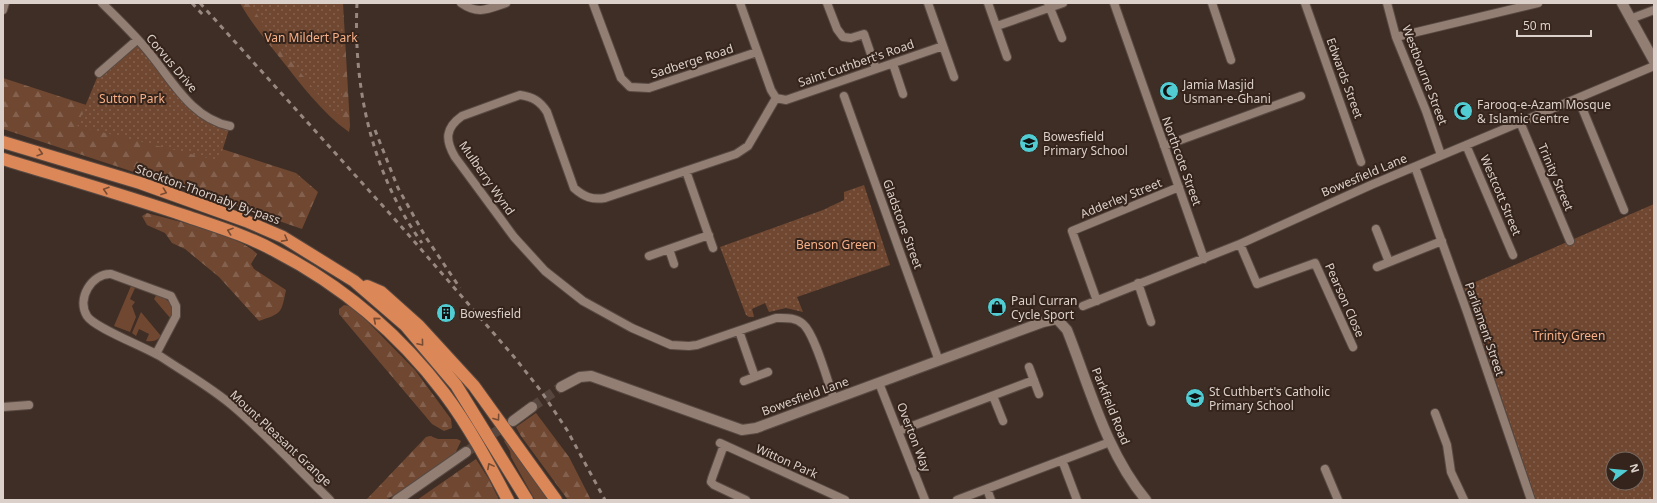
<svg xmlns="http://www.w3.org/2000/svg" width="1657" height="503" font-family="'Noto Sans',sans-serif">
	<defs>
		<pattern id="forest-firs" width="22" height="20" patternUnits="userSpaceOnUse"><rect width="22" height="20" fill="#704832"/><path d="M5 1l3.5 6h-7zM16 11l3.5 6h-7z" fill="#84614e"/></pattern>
		<pattern id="park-dots" width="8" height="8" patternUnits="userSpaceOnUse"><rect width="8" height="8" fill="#704832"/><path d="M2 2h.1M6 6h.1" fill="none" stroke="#84614e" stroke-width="1.8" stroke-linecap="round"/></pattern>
	</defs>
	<rect width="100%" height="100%" fill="#3f2e25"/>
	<!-- green -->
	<path fill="#704832" d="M131 286 135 288 130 299 135 302 132 306 136 317 130 332 114 326Z
		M157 294C168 299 176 306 171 319L154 299Z
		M141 312 161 336C157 341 151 342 146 341L149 334 139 329 136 336 132 333Z
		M507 439 550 500H535L511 457 510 451 504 441Z"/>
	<!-- forest -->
	<path fill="url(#forest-firs)" d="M240 3H343L350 126 349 132C322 113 300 83 280 58 266 40 251 23 240 3Z
		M3 78 296 173 318 192 302 229 228 203 3 129Z
		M147 213C173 220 242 236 257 254L251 264 254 269 286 290C281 314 282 313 259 321L219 277 185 249 172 243 165 233 147 225 142 216Z
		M344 305 349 306 364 318 415 370 451 419 452 428 444 431 432 424 339 314V309Z
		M536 413 569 457 591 500H568L521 436 516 427Z
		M430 436 438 439H457L461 441 453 458 386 500H366L426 437Z
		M476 459 490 481 499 500H417Z"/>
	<!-- park -->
	<path fill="url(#park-dots)" fill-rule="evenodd" d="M249 3H338L344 40 337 66 345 112 334 114 277 44Z
		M137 40 195 110 230 126 219 161 77 126 99 73Z
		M864 185 890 265 797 297 803 312 786 308 769 312 765 303 752 309 754 317H749L746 315 720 247 823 210 844 200V192Z
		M1654 204V500H1536L1464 287ZM1613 459H1637V483H1613Z"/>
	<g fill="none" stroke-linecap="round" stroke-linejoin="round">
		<!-- secondary-tunnel -->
		<path stroke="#56463e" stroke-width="10" stroke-dasharray="10 5" stroke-linecap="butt" d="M532 407 561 387
			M466 452 509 423"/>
		<defs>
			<path id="street" d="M102 3C117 18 133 33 147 50 171 78 190 118 230 126
				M461 3C478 15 488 9 506 3
				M593 3 621 78 630 87 649 88 757 52
				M740 3 771 90 776 98
				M827 3 837 29 843 37 851 38 864 34 876 69
				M928 3 954 77
				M988 3 1007 57
				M1048 3 1062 38
				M1114 3 1204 259
				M1212 3 1231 60
				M1305 3 1361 162
				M1387 3 1396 37 1426 111 1441 155
				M3 10 5 3
				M1630 19 1654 10
				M997 26 1063 3
				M1396 37 1538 3
				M893 64 903 94
				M99 73 137 40
				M844 96 939 361
				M776 98 748 146 736 154 605 198C592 200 584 197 574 188L547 112C540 101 533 97 520 95L462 116C445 128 445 140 455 157L514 237 545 271 583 301 632 328 671 345 689 346 697 345 776 318C786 318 795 317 803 324 815 334 828 383 834 399
				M776 98 786 100 943 46
				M1578 98 1624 210
				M1520 122 1570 241
				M1466 145 1513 255
				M1164 146 1301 96
				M1415 167 1467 312 1531 500
				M686 171 713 248
				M1376 229 1389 262
				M1240 244 1257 284 1315 263 1353 347
				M669 249 674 264
				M649 256 709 235
				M1377 267 1442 241
				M1138 283 1151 322
				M1097 301 1072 231 1179 187
				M1083 306 1240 244 1371 185 1654 66
				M739 331 755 377
				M156 354 176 316V306L171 296 111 274C92 273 76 299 87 316 94 328 148 348 163 358 187 374 212 388 234 407 267 435 298 469 330 500
				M1029 367 1039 394
				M744 381 768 372
				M879 383 925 500
				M993 396 1003 421
				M3 407 29 405
				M1435 413 1447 445 1451 472 1464 500
				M899 431 1034 380
				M720 443 845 500
				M724 445 712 478 711 482 714 485 746 500
				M1062 460 1077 500
				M1325 469 1338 500
				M987 489 991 500
				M957 500 1110 442"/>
			<path id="secondary" d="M1622 3 1654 61
				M561 387 580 377 591 376 742 430 756 428 1043 322 1057 319 1067 330C1090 388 1106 452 1146 500
				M513 421 532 407
				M397 500 466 452"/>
			<path id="highway" d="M3 142 140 183 246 221 283 237 354 281 406 326 456 385 527 500
				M3 159C65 178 127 196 189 217 218 227 248 236 275 251 341 285 399 334 444 393 469 426 489 464 508 500
				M367 286 381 292 419 326 474 386 556 500"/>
		</defs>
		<!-- street casing -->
		<use href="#street" stroke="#584a43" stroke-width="10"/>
		<!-- secondary casing -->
		<use href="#secondary" stroke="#584a43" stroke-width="12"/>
		<!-- highway casing -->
		<use href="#highway" stroke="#584a43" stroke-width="14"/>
		<!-- street -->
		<use href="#street" stroke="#927e73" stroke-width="8"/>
		<!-- secondary -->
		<use href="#secondary" stroke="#927e73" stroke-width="10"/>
		<!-- highway -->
		<use href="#highway" stroke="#dc8757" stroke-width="12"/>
		<!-- rail -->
		<path stroke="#968881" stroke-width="3" stroke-dasharray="5 5" stroke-linecap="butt" d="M192 3 203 15
			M200 3 400 225 515 358 541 391 567 430 605 500
			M357 3C353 88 372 174 422 243
			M375 130 398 188 425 236 460 288"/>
	</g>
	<!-- one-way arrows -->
	<defs><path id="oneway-chevron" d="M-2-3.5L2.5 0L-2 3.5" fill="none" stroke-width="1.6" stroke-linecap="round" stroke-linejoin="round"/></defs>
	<g stroke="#784c33">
		<use href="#oneway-chevron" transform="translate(40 153) rotate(17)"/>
		<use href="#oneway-chevron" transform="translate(106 190) rotate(-163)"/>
		<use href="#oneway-chevron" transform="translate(164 192) rotate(20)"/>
		<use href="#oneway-chevron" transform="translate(230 231) rotate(-161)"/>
		<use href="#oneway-chevron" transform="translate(285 239) rotate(29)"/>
		<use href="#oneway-chevron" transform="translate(376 320) rotate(-140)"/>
		<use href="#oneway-chevron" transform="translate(421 343) rotate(50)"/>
		<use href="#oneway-chevron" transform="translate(497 418) rotate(54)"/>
		<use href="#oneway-chevron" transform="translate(490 466) rotate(-118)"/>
	</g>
	<!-- icons -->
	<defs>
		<symbol id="mosque-disc" viewBox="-11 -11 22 22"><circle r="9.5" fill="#51ccd2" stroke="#35241b"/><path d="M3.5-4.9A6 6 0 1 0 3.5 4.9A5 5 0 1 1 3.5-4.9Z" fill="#111"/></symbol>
		<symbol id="school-disc" viewBox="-11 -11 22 22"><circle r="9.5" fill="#51ccd2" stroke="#35241b"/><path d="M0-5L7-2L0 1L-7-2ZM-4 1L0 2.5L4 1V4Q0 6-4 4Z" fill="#111"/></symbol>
		<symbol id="shop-disc" viewBox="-11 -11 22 22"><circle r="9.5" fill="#51ccd2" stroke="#35241b"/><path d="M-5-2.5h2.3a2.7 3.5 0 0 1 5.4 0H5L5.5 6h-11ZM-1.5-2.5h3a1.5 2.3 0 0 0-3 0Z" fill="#111"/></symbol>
		<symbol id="building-disc" viewBox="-11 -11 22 22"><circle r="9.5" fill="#51ccd2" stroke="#35241b"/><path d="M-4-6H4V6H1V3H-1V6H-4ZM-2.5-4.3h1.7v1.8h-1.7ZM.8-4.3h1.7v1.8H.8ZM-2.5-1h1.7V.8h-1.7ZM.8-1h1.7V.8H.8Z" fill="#111"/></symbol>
	</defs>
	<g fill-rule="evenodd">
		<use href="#mosque-disc" x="1158" y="80" width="22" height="22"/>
		<use href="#mosque-disc" x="1452" y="100" width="22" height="22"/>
		<use href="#school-disc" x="1018" y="132" width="22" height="22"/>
		<use href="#shop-disc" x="986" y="296" width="22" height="22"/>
		<use href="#building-disc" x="435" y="302" width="22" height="22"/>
		<use href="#school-disc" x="1184" y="387" width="22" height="22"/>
	</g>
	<g text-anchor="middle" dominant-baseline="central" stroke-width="4" stroke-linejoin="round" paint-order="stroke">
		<!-- park labels -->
		<g font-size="12" fill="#f8b088" stroke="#35241b">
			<text x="311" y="37">Van Mildert Park</text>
			<text x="132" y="98">Sutton Park</text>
			<text x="836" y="244">Benson Green</text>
			<text x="1569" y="335">Trinity Green</text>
		</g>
		<!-- street labels -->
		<g font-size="12" fill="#dbd0ca" stroke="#35241b">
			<text transform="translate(692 61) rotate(-18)">Sadberge Road</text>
			<text transform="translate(172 63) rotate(50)">Corvus Drive</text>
			<text transform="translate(856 63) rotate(-19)">Saint Cuthbert's Road</text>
			<text transform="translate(1425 75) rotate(69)">Westbourne Street</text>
			<text transform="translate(1345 78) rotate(70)">Edwards Street</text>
			<text transform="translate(1182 161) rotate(70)">Northcote Street</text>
			<text transform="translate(1364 175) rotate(-23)">Bowesfield Lane</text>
			<text transform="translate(1556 177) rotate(67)">Trinity Street</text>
			<text transform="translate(487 178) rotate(55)">Mulberry Wynd</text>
			<text transform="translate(208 194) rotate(20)">Stockton-Thornaby By-pass</text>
			<text transform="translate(1501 195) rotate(67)">Westcott Street</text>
			<text transform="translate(1121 198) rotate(-22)">Adderley Street</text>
			<text transform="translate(903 224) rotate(70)">Gladstone Street</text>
			<text transform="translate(1345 300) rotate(66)">Pearson Close</text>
			<text transform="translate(1485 329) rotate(71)">Parliament Street</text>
			<text transform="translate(805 396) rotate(-20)">Bowesfield Lane</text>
			<text transform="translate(1111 406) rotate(68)">Parkfield Road</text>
			<text transform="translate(914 437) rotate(69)">Overton Way</text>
			<text transform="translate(281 438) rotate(43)">Mount Pleasant Grange</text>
			<text transform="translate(787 461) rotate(24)">Witton Park</text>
		</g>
		<!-- poi labels -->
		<g font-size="12" fill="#dbd0ca" stroke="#35241b" text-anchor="start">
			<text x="1183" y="84">Jamia Masjid<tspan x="1183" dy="14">Usman-e-Ghani</tspan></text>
			<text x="1477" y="104">Farooq-e-Azam Mosque<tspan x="1477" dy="14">&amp; Islamic Centre</tspan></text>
			<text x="1043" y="136">Bowesfield<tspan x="1043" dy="14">Primary School</tspan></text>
			<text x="1011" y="300">Paul Curran<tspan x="1011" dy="14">Cycle Sport</tspan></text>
			<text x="460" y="313">Bowesfield</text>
			<text x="1209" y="391">St Cuthbert's Catholic<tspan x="1209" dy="14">Primary School</tspan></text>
		</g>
	</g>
	<!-- border -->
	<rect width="1657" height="503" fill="none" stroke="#dbd0ca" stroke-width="8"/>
	<!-- north arrow -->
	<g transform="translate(1625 471) rotate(74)"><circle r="19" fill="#35241b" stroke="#776961"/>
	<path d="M0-3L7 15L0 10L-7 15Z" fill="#51ccd2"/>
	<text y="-6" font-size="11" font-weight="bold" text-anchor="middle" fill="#dbd0ca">N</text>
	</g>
	<!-- scale -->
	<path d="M1517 30v6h74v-6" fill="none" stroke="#dbd0ca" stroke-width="2"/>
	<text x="1523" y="30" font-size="12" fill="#dbd0ca" stroke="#35241b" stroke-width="3" paint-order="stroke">50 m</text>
</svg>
